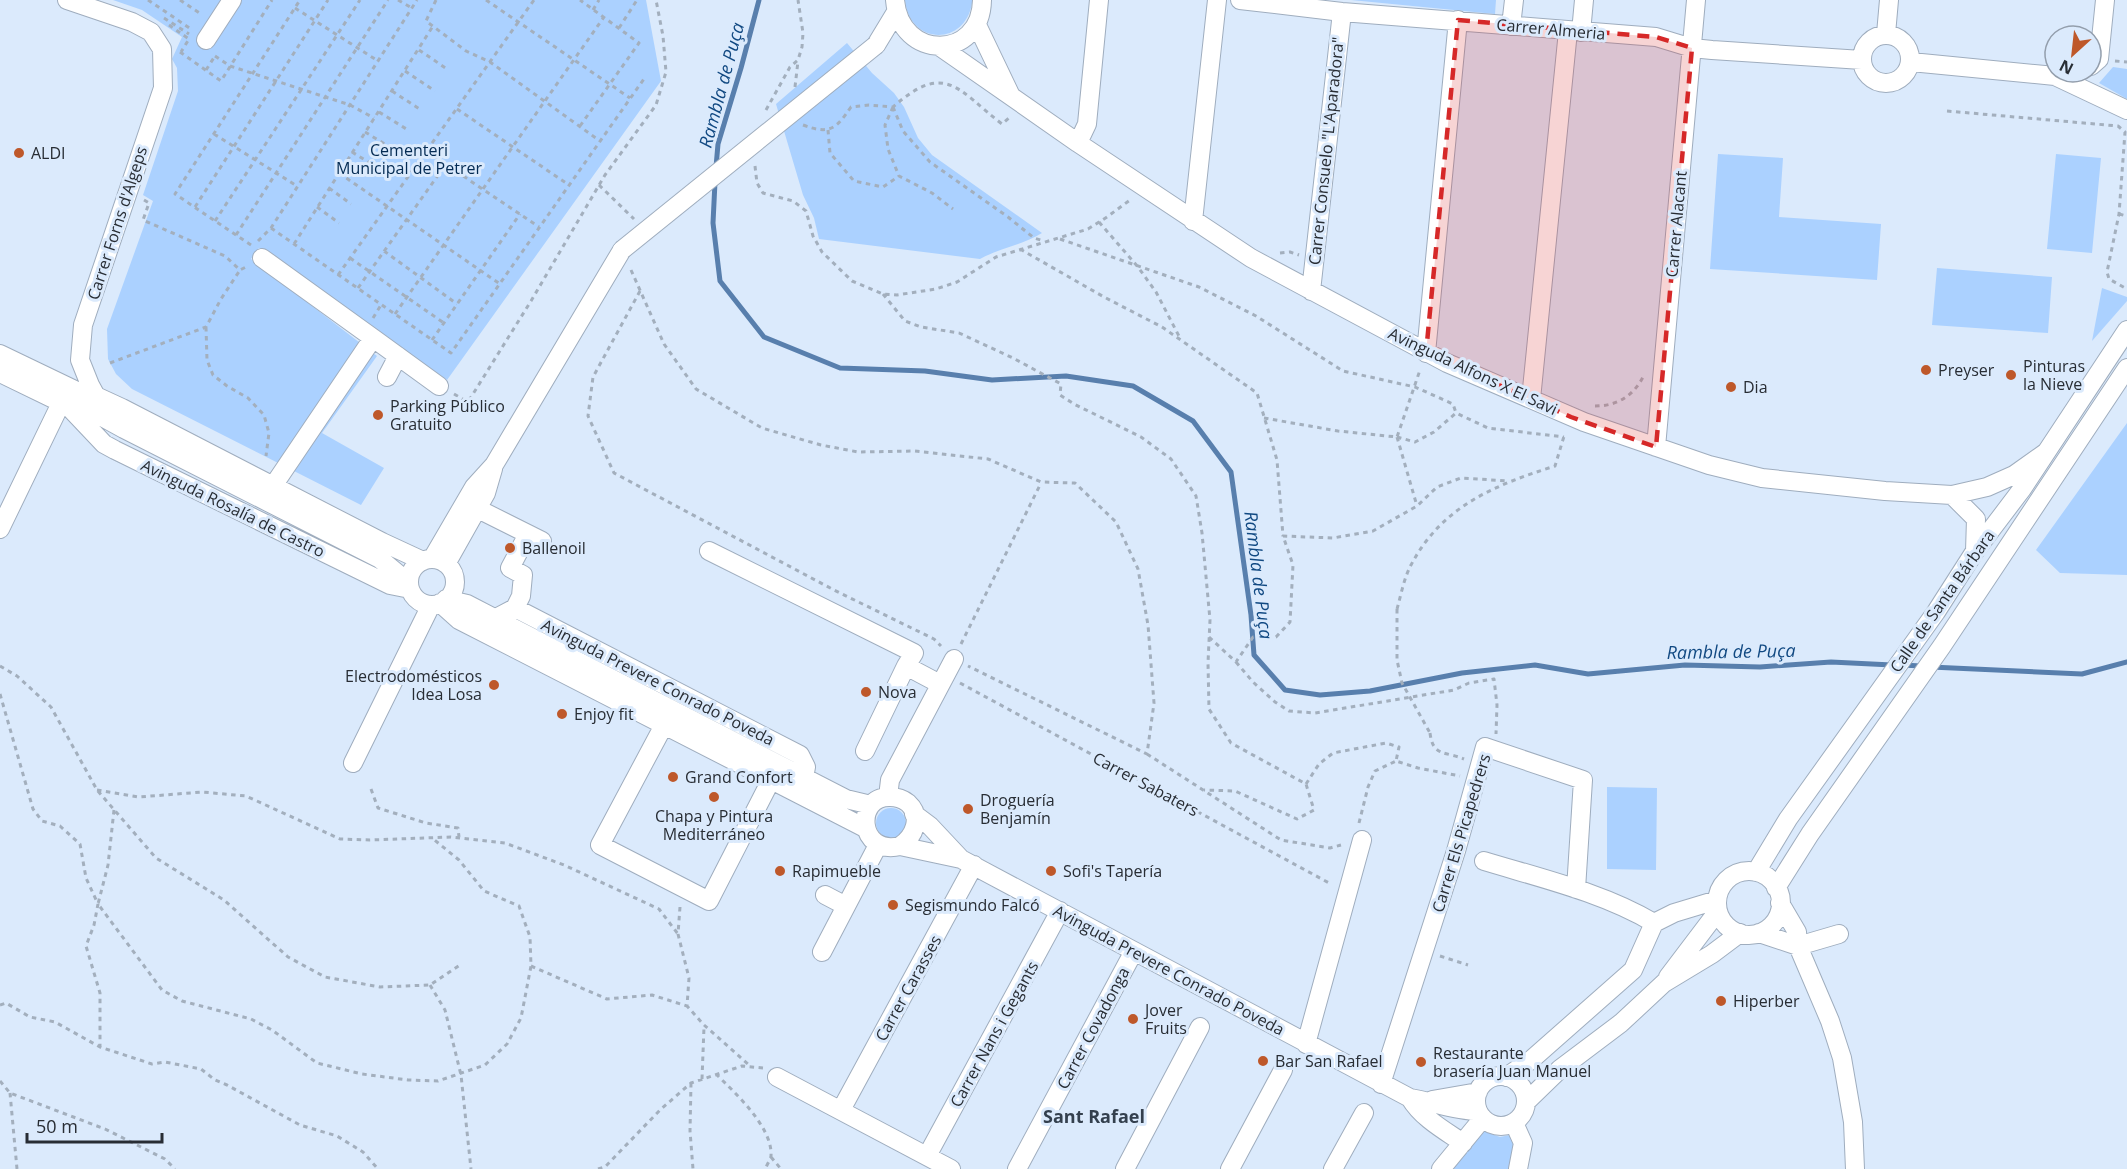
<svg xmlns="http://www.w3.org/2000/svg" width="2127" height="1169" font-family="'Open Sans',sans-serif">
	<rect width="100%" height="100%" fill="#dbeafc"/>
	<!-- green -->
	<path fill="#abd1ff" d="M113 0H646L661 81 447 380 259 248 251 259 377 356 322 433 384 468 361 505 132 389 116 374 108 359 107 329 153 201 143 195 178 91 177 68 172 59 182 37 142 10Z
		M905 0H972V3C965 47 909 45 905 0Z
		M1351 0H1496L1495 14Z
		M847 43 872 73 894 93 904 107 918 138 932 155 1042 233C1023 245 1000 248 980 259L819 239 814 218 803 195 776 104Z
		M2113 67 2127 69V99L2099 83Z
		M1718 154 1783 158 1779 217 1881 224 1877 280 1710 269Z
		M2056 154 2101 158 2092 253 2047 249Z
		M1937 268 2052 277 2048 333 1932 325Z
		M2102 288 2127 297V301L2092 341Z
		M2127 423V575L2060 573 2036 550Z
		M1607 787 1657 788 1656 870 1607 869Z
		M876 823a15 15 0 1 1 30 0a15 15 0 1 1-30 0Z
		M1483 1131 1500 1137 1510 1135 1514 1147 1510 1169H1452Z"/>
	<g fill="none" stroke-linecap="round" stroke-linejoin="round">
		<!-- stream -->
		<path stroke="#587fad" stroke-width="5" d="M716 167 718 144 741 68 759 0
			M715 182 713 223 720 281 764 337 840 368 925 371 992 380 1066 376 1133 386 1193 421 1231 472 1251 615 1254 655 1285 690 1320 695 1370 691 1462 673 1535 665 1588 674 1685 665 1760 667 1831 662 1892 665
			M1901 665 1922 666
			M1931 667 2082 674 2127 662"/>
		<defs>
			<path id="minor" d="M67 0 132 22 151 32 162 49 163 88 83 325 80 360 90 385 96 396 104 418
				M895 0C900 61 981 61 982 0
				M1240 0 1342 12 1656 37 1692 48 1712 50 1862 60
				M977 25 1010 94
				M1511 26 1514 0
				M1581 32 1584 0
				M1886 34 1889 0
				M1862 59a24 24 0 1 1 48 0a24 24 0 1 1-48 0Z
				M206 40 232 0
				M876 45 896 12
				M939 46 1078 143 1251 258 1447 363 1584 422 1709 465 1762 478 1885 491 1952 495 1987 487 2014 475 2045 453
				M1911 62 2055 76 2075 72
				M2091 66 2099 59 2105 0
				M2055 76 2127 110
				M1078 143 1087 124 1099 0
				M1193 221 1217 0
				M262 258 373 338
				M1311 291 1342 12
				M1426 353 1458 20
				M0 354 77 391 82 402
				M0 373 68 406 84 407 124 429 380 559 409 583
				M387 377 398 356
				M77 391 96 396 122 408 382 542 423 561
				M1531 399 1568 31
				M68 406 104 444 115 450 390 585 410 589
				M1656 447 1696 0
				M273 486 373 338 439 386
				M1952 495 1976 519 1975 551
				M478 509 542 541
				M0 529 61 403
				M709 551 914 653 906 666
				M432 559 474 487 494 465 622 250
				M409 582a23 23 0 1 1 46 0a23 23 0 1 1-46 0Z
				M446 564 486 493 493 469
				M446 599 467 604 846 799 871 805
				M440 603 459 620 865 828
				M515 608 521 596 523 575 510 568 528 534
				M496 618 515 608 800 755 806 767 804 778
				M664 725 600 845 709 901 771 780
				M865 751 906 666 940 684
				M353 763 431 605
				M888 797 890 780 954 659
				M914 814 930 826 961 859
				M900 846C914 837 923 817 908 803 903 799 897 797 890 797 854 796 858 856 900 846L961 859 1410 1098C1434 1102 1454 1111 1478 1111
				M1484 861C1540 878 1604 893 1654 923
				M1717 903a32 32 0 1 1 64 0a32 32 0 1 1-64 0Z
				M1756 872 1788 819 1936 612 1975 551 2022 489 2127 330
				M1776 888 1810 834 1942 646 2127 368
				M825 895 846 906
				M1780 903 1797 932 1798 946 1830 1021 1842 1058 1853 1122 1855 1169
				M1759 933 1798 946 1839 934
				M822 952 878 845
				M1668 977 1718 911
				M1306 1044 1362 840
				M1476 1101a25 25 0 1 1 50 0a25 25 0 1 1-50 0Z
				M777 1077 951 1169
				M1506 1077 1531 1060 1633 970 1654 923 1674 913 1717 900
				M1381 1084 1456 851 1485 747 1583 780 1576 889
				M1410 1098C1422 1118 1444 1130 1463 1143
				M1432 1100 1478 1092
				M1526 1102 1560 1069 1621 1023 1664 983 1712 954 1740 933
				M841 1110 974 865
				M1514 1123 1523 1143 1518 1169
				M927 1156 1060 911
				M1017 1169 1134 951
				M1125 1169 1200 1027
				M1230 1169 1283 1070
				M1333 1169 1364 1113
				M1441 1169 1483 1118"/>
		</defs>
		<!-- minor casing -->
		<use href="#minor" stroke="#9fadbe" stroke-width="20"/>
		<!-- path -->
		<path stroke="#a3afbd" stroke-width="3" stroke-dasharray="4.5 4.5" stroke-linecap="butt" d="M148 0 191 29
			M180 0 201 14
			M398 0 412 8
			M436 0 426 21 466 51 490 62 600 141
			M486 0 630 98
			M295 8 378 61
			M593 10 599 0
			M164 18 189 34
			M169 25 189 39 181 52
			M619 28 637 0
			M419 50 447 69
			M180 52 221 81 272 0
			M215 56 230 66 350 105 374 118
			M2115 61 2127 62
			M206 70 215 56
			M405 71 435 91
			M795 87 798 61
			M392 91 421 110
			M893 107 903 131 930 162 1008 217 1034 238 1044 241
			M893 107 885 125 888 149 899 176 932 193 953 209
			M457 109 569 185
			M766 110 790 67 798 60 802 47 803 33 798 0
			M1947 111 2118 126 2125 132 2119 214 2107 272 2109 279 2127 289
			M379 112 408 130
			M803 125C830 135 836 129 851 107L869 105 893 107C945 61 957 89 1002 124L1010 117
			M580 126 639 43 580 0
			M828 130 830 153 854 181 883 187 899 176
			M365 132 393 149
			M214 134 297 186
			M426 151 539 227
			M352 152 378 168
			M755 166 757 183 763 193 793 201 806 211 813 236 822 252 852 281 883 294 897 295 936 289 957 282 996 257 1088 229 1107 217 1130 200
			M339 173 500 284
			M599 185 634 219
			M329 188 351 204
			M144 200 149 203 143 220 225 256 240 270 248 266
			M195 207 328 0
			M317 207 339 223
			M2119 214 2127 216
			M215 221 360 0
			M1099 222 1138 267 1156 292 1180 338
			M271 228 451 353 646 76
			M236 235 388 0
			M1060 239 1199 287 1256 316 1343 371 1415 387 1453 404 1456 413
			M258 241 271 228 417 0
			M294 244 433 26
			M251 245 175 194 300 0
			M1020 249 1104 297 1162 327 1257 393 1277 460 1283 536
			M384 251 457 304
			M1280 253 1290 252 1299 255
			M350 258 444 323
			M631 270 664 344 696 389 762 428 821 445 858 452 915 451 988 459 1041 482 1075 483 1116 522 1138 569 1148 625 1154 703 1147 754 968 666
			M338 275 534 0
			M358 288 446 164
			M640 291 593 377 588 416 614 473 834 590 934 639 941 646
			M883 294 905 321 921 327 959 333 1013 358 1061 384 1060 395 1074 404 1141 437 1171 459 1196 496 1202 533 1210 620 1208 663 1209 709 1231 743 1306 784 1314 810 1297 819 1235 791 1204 790
			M395 314 604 17
			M373 318 381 305
			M206 327 207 360 213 375 227 386 248 398 264 415 269 433 266 456
			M432 340 520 214
			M110 363 206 327 221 299 240 270
			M454 394 468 402 531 301 605 175 656 105 666 72 663 36 656 0
			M1595 406C1617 406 1634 396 1644 375
			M1264 418 1338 431 1397 437 1420 370
			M1397 437 1415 442 1434 432 1456 413 1488 428 1564 437
			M1397 437 1417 506
			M1397 609C1401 595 1404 578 1411 565 1442 506 1495 485 1555 466L1565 433
			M1209 637 1236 662 1253 637H1276L1290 622 1293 565 1283 536 1333 538 1373 531 1417 506 1437 487 1461 478 1509 481
			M961 644 1041 483
			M1236 662 1253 682 1275 702 1289 711 1315 713 1454 690 1469 683 1494 679 1497 705 1496 734
			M0 666 17 676 51 707 97 790 156 858 224 900 288 957 325 977 380 987 430 985 460 965
			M960 683 1331 884
			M0 694 33 809 42 821 60 826 80 844 86 878 98 904 94 925 86 946 100 993V1047
			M1430 733C1433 757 1445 751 1464 759
			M1147 754 1281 840 1330 848 1341 845
			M1306 784 1319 764 1333 753 1386 743 1399 747 1396 761 1418 768 1460 776
			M371 789 378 808 426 823 458 828 459 837
			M97 790 139 797 202 792 246 796 340 839 370 840 451 837 505 843 564 865 659 909 678 934
			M114 810 108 865 98 904 162 990 182 1001 251 1019 272 1030 317 1063 362 1074 408 1080 438 1081 485 1065 507 1044 521 1018 531 966 530 937 519 906 484 891 459 860 432 838
			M1359 823 1368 787 1375 771 1396 761
			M680 907 678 934 689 978 687 1006 704 1025 749 1065
			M1440 956 1468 965
			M531 966 607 999 652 995 687 1006
			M430 985 445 1010 461 1075 471 1169
			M0 1005 6 1003 30 1017 55 1022 100 1047 152 1064 165 1062 201 1069 215 1080 227 1085 300 1125 337 1136 363 1152 378 1169
			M716 1074C734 1092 773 1127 771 1156 770 1160 767 1165 765 1169
			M702 1079 704 1027
			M0 1081 10 1093 105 1129 165 1159 175 1169
			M691 1083 690 1131 693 1169
			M10 1093 17 1169
			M771 1157 781 1169
			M598 1169 605 1167 660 1110 691 1083 742 1066 763 1068"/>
		<!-- minor -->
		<use href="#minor" stroke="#fff" stroke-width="18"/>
		<defs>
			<path id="minor-bridge" d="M622 250 876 45"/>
		</defs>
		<!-- minor-bridge casing -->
		<use href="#minor-bridge" stroke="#9fadbe" stroke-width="20" stroke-linecap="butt"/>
		<!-- path-bridge -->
		<path stroke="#a3afbd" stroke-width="3" stroke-dasharray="4.5 4.5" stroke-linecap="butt" d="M1397 609V660L1402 683 1430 733"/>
		<!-- minor-bridge -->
		<use href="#minor-bridge" stroke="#fff" stroke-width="18"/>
	</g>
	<!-- marked area -->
	<path fill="#d62828" fill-opacity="0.2" stroke="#d62828" stroke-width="4.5" stroke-dasharray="12 8" stroke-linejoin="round" d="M1458 20 1656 37 1692 48 1656 447 1571 417 1426 353Z"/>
	<!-- markers -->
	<g fill="#be582a" stroke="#dbeafc" stroke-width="2">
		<circle cx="19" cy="153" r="6"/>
		<circle cx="1926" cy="370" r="6"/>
		<circle cx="2011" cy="375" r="6"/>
		<circle cx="1731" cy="387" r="6"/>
		<circle cx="378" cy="415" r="6"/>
		<circle cx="510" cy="548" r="6"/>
		<circle cx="494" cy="685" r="6"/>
		<circle cx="866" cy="692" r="6"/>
		<circle cx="562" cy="714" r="6"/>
		<circle cx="673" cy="777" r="6"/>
		<circle cx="714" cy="797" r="6"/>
		<circle cx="968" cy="809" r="6"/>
		<circle cx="780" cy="871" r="6"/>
		<circle cx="1051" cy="871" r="6"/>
		<circle cx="893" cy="905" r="6"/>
		<circle cx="1721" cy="1001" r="6"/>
		<circle cx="1133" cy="1019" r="6"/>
		<circle cx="1263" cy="1061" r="6"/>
		<circle cx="1421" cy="1062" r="6"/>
	</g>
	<g text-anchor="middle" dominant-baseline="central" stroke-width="6" stroke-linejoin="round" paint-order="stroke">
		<!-- street labels -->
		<g font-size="16" fill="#282d34" stroke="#dbeafc">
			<text transform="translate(1551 29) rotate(5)">Carrer Almeria</text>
			<text transform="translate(1326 151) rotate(-84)">Carrer Consuelo "L'Aparadora"</text>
			<text transform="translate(117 223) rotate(-72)">Carrer Forns d'Algeps</text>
			<text transform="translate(1676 224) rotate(-85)">Carrer Alacant</text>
			<text transform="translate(1473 371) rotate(25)">Avinguda Alfons X El Savi</text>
			<text transform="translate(233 508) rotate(26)">Avinguda Rosalía de Castro</text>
			<text transform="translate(1942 601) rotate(-55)">Calle de Santa Bárbara</text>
			<text transform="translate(658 682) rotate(27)">Avinguda Prevere Conrado Poveda</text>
			<text transform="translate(1146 784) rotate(28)">Carrer Sabaters</text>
			<text transform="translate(1461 833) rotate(-73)">Carrer Els Picapedrers</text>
			<text transform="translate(1169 970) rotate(28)">Avinguda Prevere Conrado Poveda</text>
			<text transform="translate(908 988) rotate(-61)">Carrer Carasses</text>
			<text transform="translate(1093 1028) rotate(-62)">Carrer Covadonga</text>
			<text transform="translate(994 1034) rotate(-61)">Carrer Nans i Gegants</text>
		</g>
		<!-- park labels -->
		<g font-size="16" fill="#042b53" stroke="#dbeafc">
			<text x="409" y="150">Cementeri<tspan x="409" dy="18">Municipal de Petrer</tspan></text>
		</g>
		<!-- poi labels -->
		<g font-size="16" fill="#282d34" stroke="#dbeafc" text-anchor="start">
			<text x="31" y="153">ALDI</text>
			<text x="2023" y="366">Pinturas<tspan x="2023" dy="18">la Nieve</tspan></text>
			<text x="1938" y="370">Preyser</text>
			<text x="1743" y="387">Dia</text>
			<text x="390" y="406">Parking Público<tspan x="390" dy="18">Gratuito</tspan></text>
			<text x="522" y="548">Ballenoil</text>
			<text x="482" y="676" text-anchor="end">Electrodomésticos<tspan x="482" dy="18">Idea Losa</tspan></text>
			<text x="878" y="692">Nova</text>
			<text x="574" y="714">Enjoy fit</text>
			<text x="685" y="777">Grand Confort</text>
			<text x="980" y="800">Droguería<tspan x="980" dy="18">Benjamín</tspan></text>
			<text x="714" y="816" text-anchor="middle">Chapa y Pintura<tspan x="714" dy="18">Mediterráneo</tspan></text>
			<text x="792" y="871">Rapimueble</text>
			<text x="1063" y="871">Sofi's Tapería</text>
			<text x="905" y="905">Segismundo Falcó</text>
			<text x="1733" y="1001">Hiperber</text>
			<text x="1145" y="1010">Jover<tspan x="1145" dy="18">Fruits</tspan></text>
			<text x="1433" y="1053">Restaurante<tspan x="1433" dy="18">brasería Juan Manuel</tspan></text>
			<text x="1275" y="1061">Bar San Rafael</text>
		</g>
		<!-- water labels -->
		<g font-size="18" font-style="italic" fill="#114982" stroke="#dbeafc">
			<text transform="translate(721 85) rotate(-75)">Rambla de Puça</text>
			<text transform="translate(1259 575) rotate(83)">Rambla de Puça</text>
			<text transform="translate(1731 651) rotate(-1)">Rambla de Puça</text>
		</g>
		<!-- neighbourhood labels -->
		<g font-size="18" font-weight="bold" fill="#34404e" stroke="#dbeafc">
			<text x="1094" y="1116">Sant Rafael</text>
		</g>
	</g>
	<!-- north arrow -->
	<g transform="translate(2073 54) rotate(207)"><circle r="28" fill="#dbeafc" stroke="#939eac" stroke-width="1.5"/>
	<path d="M0-4.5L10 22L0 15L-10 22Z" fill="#be582a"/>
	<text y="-9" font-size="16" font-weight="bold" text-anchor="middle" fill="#282d34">N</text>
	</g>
	<!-- scale -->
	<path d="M27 1133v9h135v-9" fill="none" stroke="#282d34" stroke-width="3"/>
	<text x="36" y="1133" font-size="18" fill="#282d34" stroke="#dbeafc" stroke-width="4.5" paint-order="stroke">50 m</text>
</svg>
